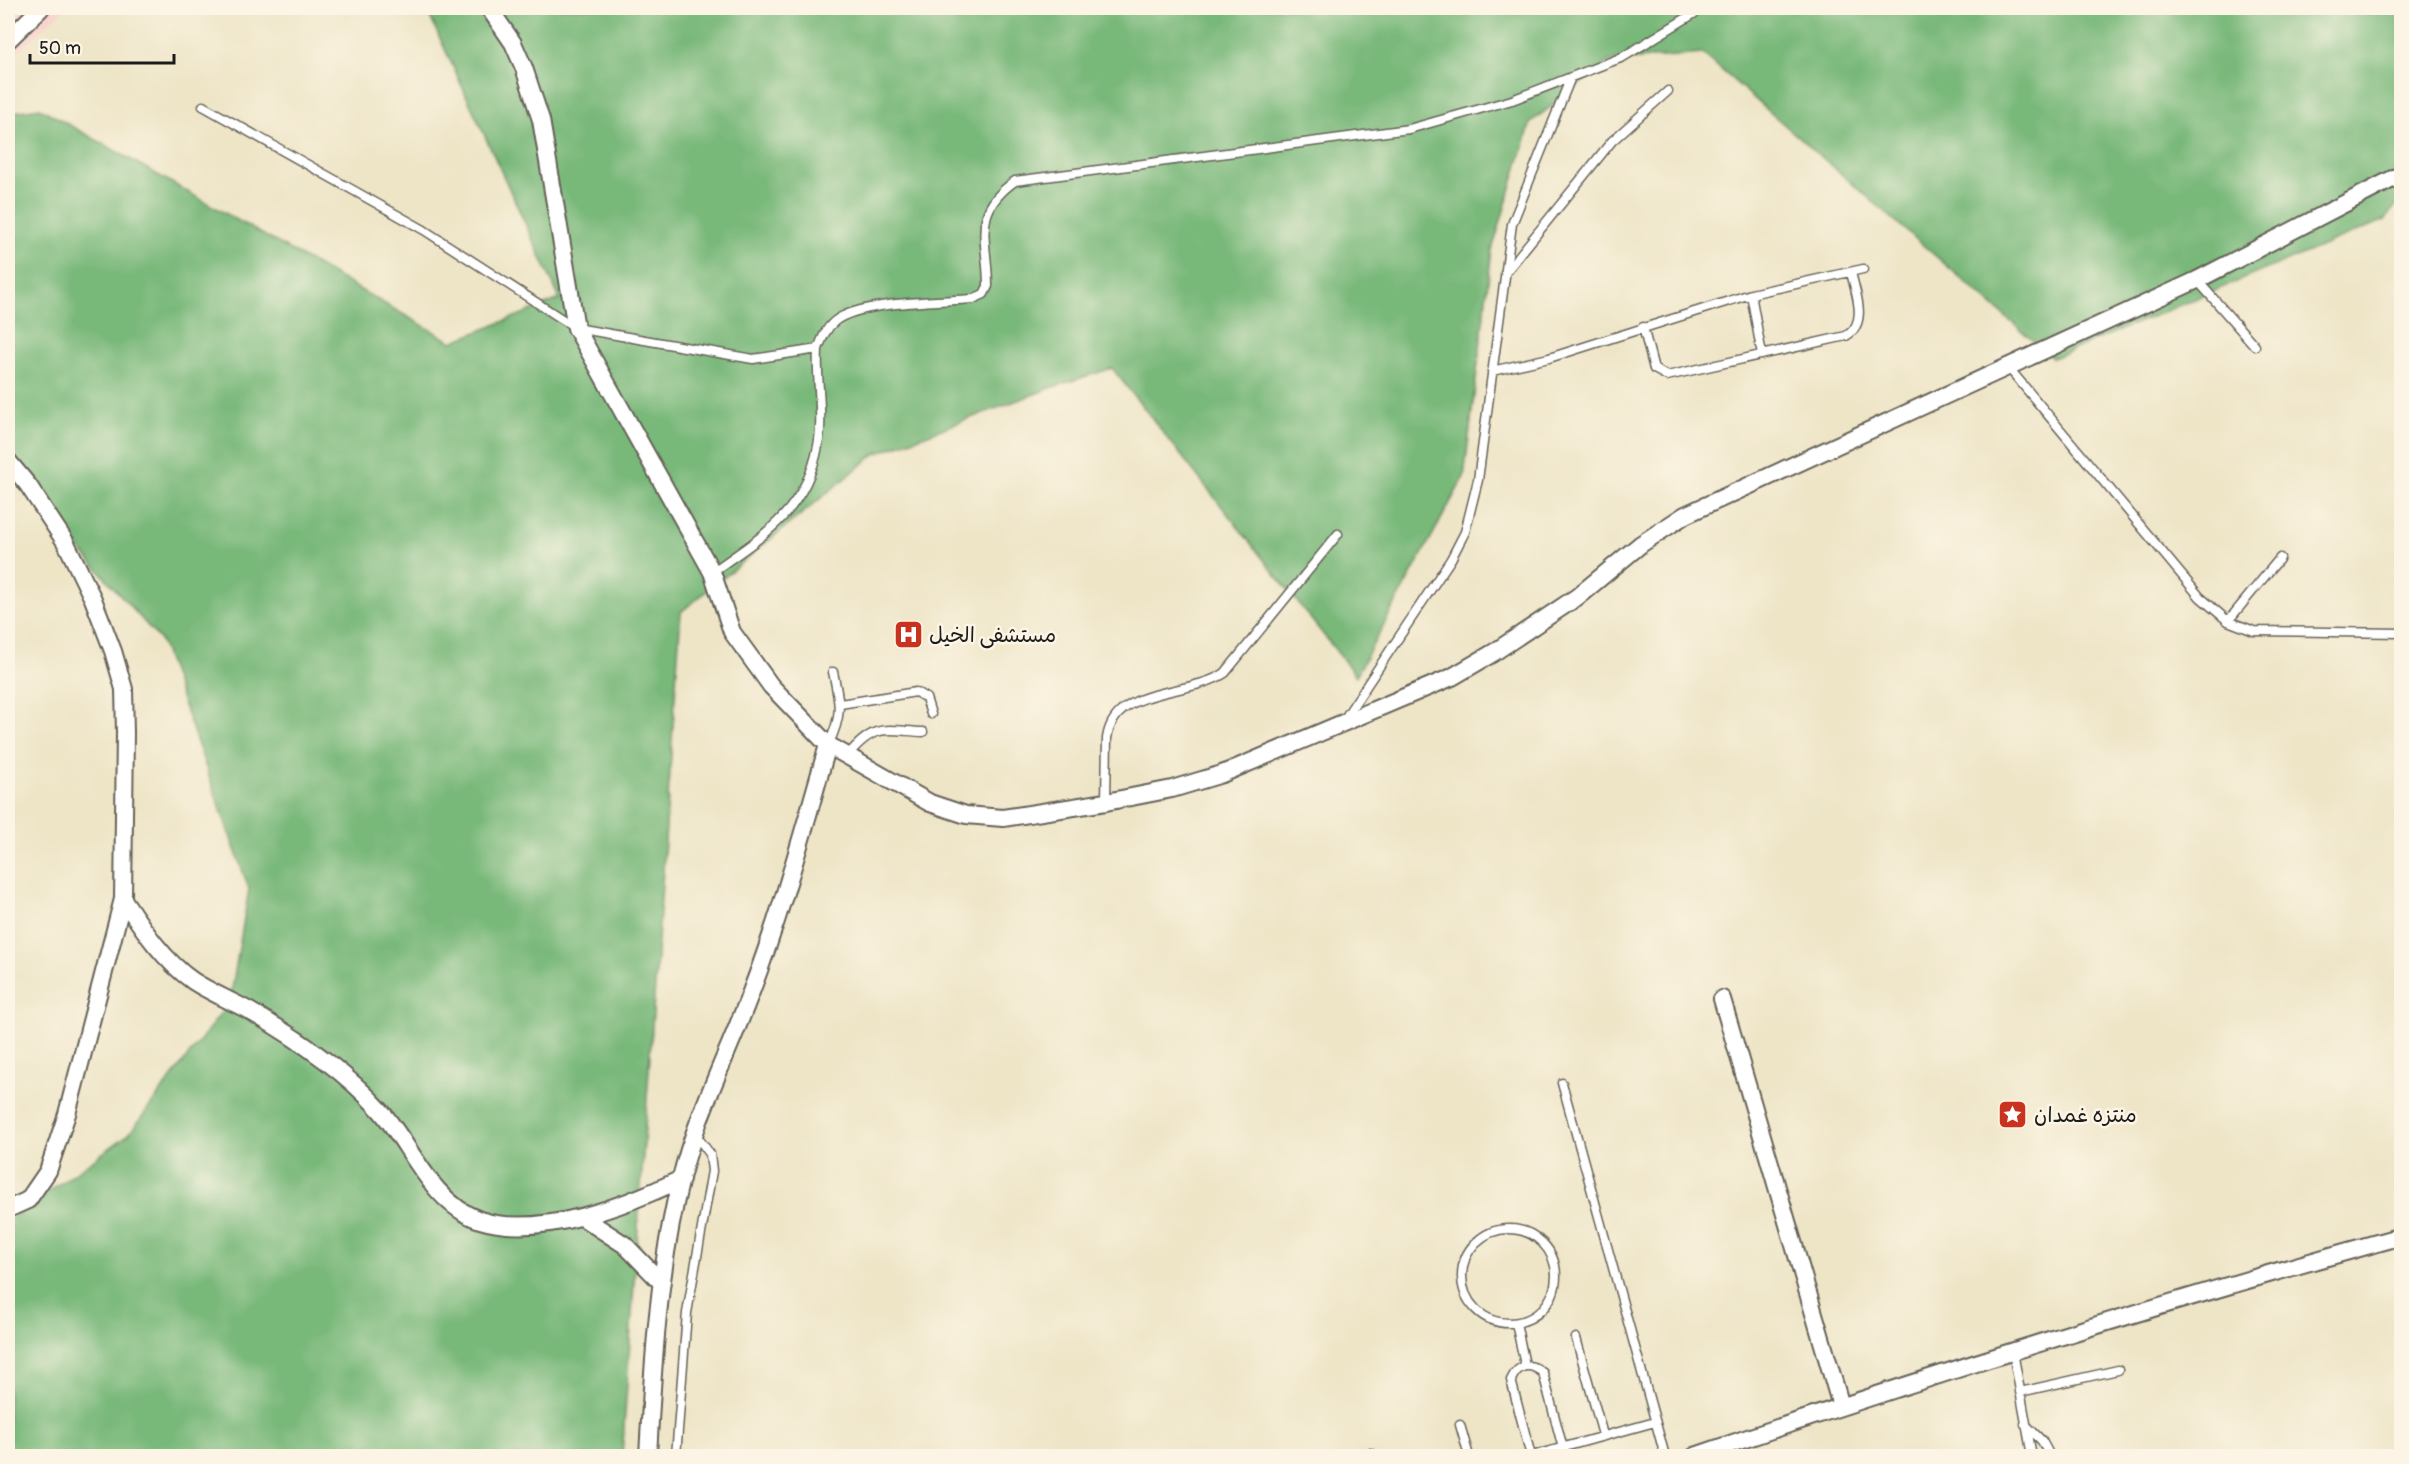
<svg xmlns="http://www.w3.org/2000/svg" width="2409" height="1464" font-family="Pangolin,'Playpen Sans Arabic',sans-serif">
	<rect width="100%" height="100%" fill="#fcf5e5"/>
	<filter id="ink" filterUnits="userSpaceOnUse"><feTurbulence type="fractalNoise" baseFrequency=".0167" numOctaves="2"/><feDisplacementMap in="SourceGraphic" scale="12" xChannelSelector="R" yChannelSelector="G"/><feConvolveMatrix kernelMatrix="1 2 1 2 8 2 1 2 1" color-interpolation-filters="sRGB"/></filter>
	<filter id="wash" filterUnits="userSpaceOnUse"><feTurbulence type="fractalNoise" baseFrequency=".008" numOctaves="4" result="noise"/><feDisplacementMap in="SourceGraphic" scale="24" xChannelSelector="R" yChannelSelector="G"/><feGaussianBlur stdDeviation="1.35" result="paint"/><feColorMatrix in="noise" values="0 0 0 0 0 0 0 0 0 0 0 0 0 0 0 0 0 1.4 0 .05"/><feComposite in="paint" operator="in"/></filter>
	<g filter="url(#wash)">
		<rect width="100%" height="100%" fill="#eee5c7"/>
		<!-- built -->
		<path fill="#f7d0cb" d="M8 8H65L8 61Z"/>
		<!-- forest -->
		<path fill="#78b879" stroke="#4a6a4a" stroke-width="1.5" d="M426 8H2401V199L2385 220 2053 358 1703 54 1610 61 1531 122 1492 250 1464 477 1356 676 1112 368 1053 387 875 454 681 612 622 1456H8V1221L129 1134 230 1001 249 889 161 641 8 468V113L40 108 452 342 560 299Z"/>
	</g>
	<g filter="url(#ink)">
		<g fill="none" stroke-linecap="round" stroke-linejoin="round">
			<defs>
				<path id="service" d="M203 106 424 230 576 328 753 359 818 349
					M1505 273 1612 141 1668 91
					M2197 280 2255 346
					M1751 294 1762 355
					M1643 327 1654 369 1667 376 1846 336C1869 323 1855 292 1851 272
					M2008 367 2200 597 2228 621 2254 631 2402 633
					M1492 371 1549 358 1751 294 1863 269
					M712 572C762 537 806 511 818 446 824 414 816 381 818 349 822 339 826 328 835 321 861 301 938 302 973 299L984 294 988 286C988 239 970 213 1015 181L1409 129 1512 100 1623 57 1703 8
					M2228 621 2280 558
					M840 704 916 692 926 698 931 714
					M1345 718 1451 559 1465 532 1478 480 1512 224 1571 77
					M828 745C843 715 840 704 833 672
					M847 756C875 723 883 730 923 732
					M1106 802 1107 738C1115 685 1189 697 1225 673L1338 534
					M1562 1083 1665 1456
					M1462 1276a47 47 0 1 1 94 0a47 47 0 1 1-94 0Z
					M1516 1323 1525 1365
					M1576 1338 1603 1435
					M2013 1352 2032 1456
					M2020 1392 2118 1370
					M2025 1424 2042 1441 2050 1456
					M1460 1425 1469 1456
					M1371 1453 1372 1456
					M676 1456 687 1313 712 1171 710 1154 695 1134
					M1531 1456 1511 1380C1518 1364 1530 1362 1543 1373L1565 1456
					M1532 1456 1655 1422"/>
				<path id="minor" d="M489 8 513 43 524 68 541 120 576 328 712 572 732 632 771 686 828 745 930 803 966 815 1003 818 1106 802 1172 789 1222 774 1452 677 1493 653 1577 597 1641 544 1685 515 2197 280 2402 174
					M8 40 41 8
					M8 461 28 485 66 543 93 599 113 651 124 689 125 733 123 899 67 1114 48 1171 28 1200 8 1209
					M123 899C143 929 163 960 193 981 210 992 229 1000 246 1009 294 1036 343 1069 380 1110 411 1145 432 1204 480 1220 540 1239 627 1205 681 1179
					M1722 999 1841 1406
					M582 1217 625 1245 660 1281
					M648 1456C653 1363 658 1270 681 1178 697 1114 728 1054 751 992 782 911 804 828 828 745
					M1695 1456C1928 1376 2164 1302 2402 1236"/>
			</defs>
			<!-- service casing -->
			<use href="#service" stroke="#666258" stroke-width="11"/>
			<!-- minor casing -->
			<use href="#minor" stroke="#666258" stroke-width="20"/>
			<!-- service -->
			<use href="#service" stroke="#fff" stroke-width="8"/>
			<!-- minor -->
			<use href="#minor" stroke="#fff" stroke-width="16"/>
		</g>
	</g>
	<!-- icons -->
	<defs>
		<symbol id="hospital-square" viewBox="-11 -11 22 22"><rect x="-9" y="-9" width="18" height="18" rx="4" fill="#c8321e" stroke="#fcf5e5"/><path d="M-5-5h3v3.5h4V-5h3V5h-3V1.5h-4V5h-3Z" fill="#fff"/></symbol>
		<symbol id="sight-square" viewBox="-11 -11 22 22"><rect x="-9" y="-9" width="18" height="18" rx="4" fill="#c8321e" stroke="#fcf5e5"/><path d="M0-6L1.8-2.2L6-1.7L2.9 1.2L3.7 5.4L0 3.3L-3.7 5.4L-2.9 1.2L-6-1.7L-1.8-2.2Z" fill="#fff"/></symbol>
	</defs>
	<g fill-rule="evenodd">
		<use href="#hospital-square" x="892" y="618" width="33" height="33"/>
		<use href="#sight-square" x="1996" y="1098" width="33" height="33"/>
	</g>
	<g text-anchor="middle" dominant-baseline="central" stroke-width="5" stroke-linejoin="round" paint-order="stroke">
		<!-- poi labels -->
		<g font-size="21" fill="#1c1c1c" stroke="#fcf5e5" text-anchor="start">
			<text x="929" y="635">مستشفى الخيل</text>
			<text x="2034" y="1115">منتزه غمدان</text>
		</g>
	</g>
	<!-- margin -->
	<rect width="2409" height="1464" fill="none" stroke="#fcf5e5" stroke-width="30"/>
	<!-- scale -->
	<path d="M30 54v9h144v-9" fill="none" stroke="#1c1c1c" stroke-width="3"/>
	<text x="39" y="54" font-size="18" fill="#1c1c1c" stroke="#fcf5e5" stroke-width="4.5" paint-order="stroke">50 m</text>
</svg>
